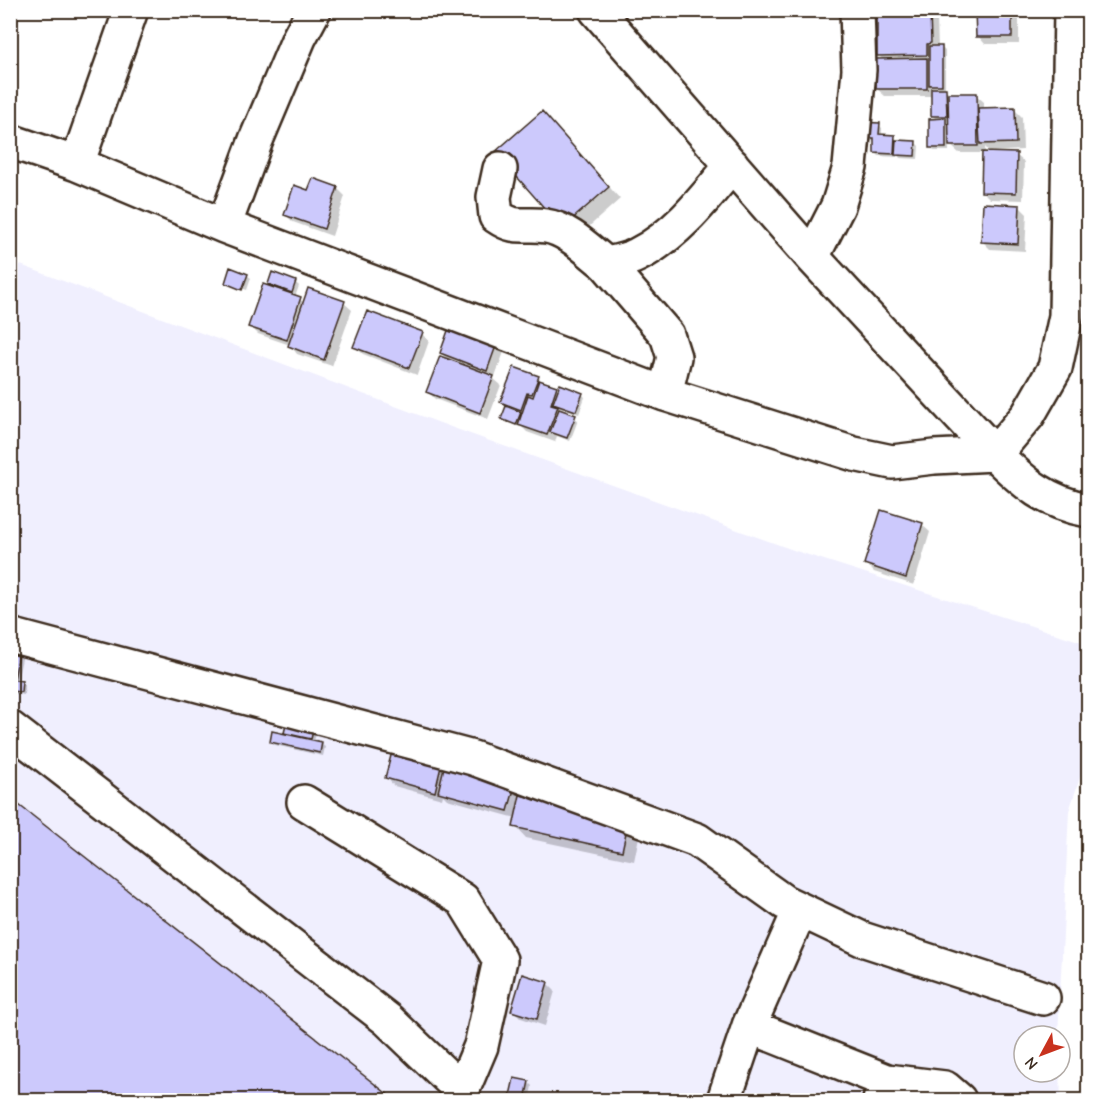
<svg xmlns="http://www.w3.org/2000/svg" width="1099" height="1111" font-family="'Comic Neue',sans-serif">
	<rect width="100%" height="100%" fill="#fff"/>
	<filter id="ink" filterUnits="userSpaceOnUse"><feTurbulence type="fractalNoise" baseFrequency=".0167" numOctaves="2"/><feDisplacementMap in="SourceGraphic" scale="12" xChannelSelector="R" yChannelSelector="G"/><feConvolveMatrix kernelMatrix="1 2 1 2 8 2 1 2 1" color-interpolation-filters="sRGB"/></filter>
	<g filter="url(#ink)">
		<!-- built -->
		<path fill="#f0effe" d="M10 261 448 426 796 551 1088 644V753L1069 811 1058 1036H1024V1072H1060L1061 1100H11Z"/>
		<!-- shadow -->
		<path fill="#0003" d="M920 10H928L937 20 938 48H942L945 51V89L949 93 976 95 984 102V110L1014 109 1022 117 1023 150 990 152 985 147V153L1016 155 1024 162 1023 200 990 199 982 191 983 153H959L949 144V151H934L931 147 937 120 933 116V96H885L877 89 884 60 879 56H868L864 14H874L879 19 922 13Z
			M977 10H1016L1019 13V44H985L978 36Z
			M554 125 620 199 575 239Z
			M879 125 882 128V136L894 137 898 141 915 142 919 146 918 159 900 158 897 154V157L879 156 875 152 876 141 863 140Z
			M337 188 345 196 332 236 293 222 286 215Z
			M1020 207 1027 214 1025 251 990 249 982 241Z
			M247 275 251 278 247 290 226 283Z
			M295 282 299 286 295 297 305 303H344L352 310 332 366 297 354 290 345 258 334 250 326 276 290 269 284Z
			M422 334 429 341 417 375 363 354 355 347Z
			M496 345 504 352 494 379 501 385 488 419 435 399 428 392 449 361 441 353Z
			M538 377 543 383 559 390 582 394 585 397 579 414 560 407 559 409 578 420 570 441 557 436 555 442 527 432 520 425V427L506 422 502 418 507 406 502 402Z
			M922 525 930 532 914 585 874 572 866 564Z
			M10 648 23 654 17 682H22L25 686 24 695 10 693Z
			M289 718 317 728 314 742 321 744 325 747 323 756 275 745 271 741 285 735Z
			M394 750 523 791 521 797 640 832 634 861 526 838 515 826 516 818 447 799 443 795 442 799 394 786 387 778Z
			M10 800 393 1100H10Z
			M547 983 555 991 545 1026 521 1018 513 1010Z
			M515 1080 528 1082 532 1086 529 1100H511Z"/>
		<!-- building -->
		<path fill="#ccc9fc" stroke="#3b2a1e" stroke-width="1.5" d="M975 10H1012V37H976Z
			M877 11H930L931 43 927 44V55L877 56Z
			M929 46H942V85H929Z
			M927 58V89H876V59Z
			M931 88H946L947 116H931Z
			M948 93H977L978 146H949Z
			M1015 107 1016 143 980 144 978 108Z
			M542 111 609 187 562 228 495 152Z
			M946 118V148H929V119Z
			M858 122 880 123 879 134 895 135 894 154 874 153V138H858Z
			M896 140 916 141 915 156 895 155Z
			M982 152 1017 153 1016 193 981 192Z
			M313 178 338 187 324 229 284 215 294 185 308 190Z
			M983 203 1020 205 1018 244 981 242Z
			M230 267 248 274 242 290 225 283Z
			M272 272 296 281 292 293 268 284Z
			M263 284 301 297 287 340 248 327Z
			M308 288 345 301 324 360 288 346Z
			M367 311 423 332 409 368 353 347Z
			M450 325 497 343 487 371 440 353Z
			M440 356 494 376 480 413 426 392Z
			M514 367 539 376 532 394 527 393 521 410 500 402Z
			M539 380 557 386 551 404 558 406 547 435 518 425 528 395 533 397Z
			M560 384 583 393 576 411 553 403Z
			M506 406 521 412 516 425 501 419Z
			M559 409 576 415 567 438 550 432Z
			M881 510 923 523 906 578 864 564Z
			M10 647 20 649 14 679 10 678Z
			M10 679 22 681 21 692 10 691Z
			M288 717 315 723 311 739 284 733Z
			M272 731 322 742 320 753 270 742Z
			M393 748 442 762 435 792 385 778Z
			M445 763 516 782 508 811 438 792Z
			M520 795 629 819 622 851 513 827Z
			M10 798 395 1100H10Z
			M522 974 548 982 537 1019 511 1011Z
			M514 1078 529 1081 525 1100H509Z"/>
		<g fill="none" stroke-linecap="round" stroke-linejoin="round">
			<defs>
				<path id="minor" d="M596 10 812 257 995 454C1024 483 1047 503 1088 510
					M10 141 77 164 224 226 665 394 854 454 892 462 934 457 995 454 1028 415 1055 368 1066 316 1071 10
					M77 164 131 10
					M500 169 494 197 496 216C518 231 523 222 546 226 568 229 589 251 606 264 616 262 628 260 637 255 677 235 705 198 732 165
					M224 226 256 140 299 38 314 10
					M812 257 838 206 850 167 859 70 857 10
					M606 264 667 335 674 357 665 394
					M10 635 473 758 697 840 784 902 862 939 1043 998
					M10 728 388 1020 462 1091 457 1100
					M304 802 463 900 500 960 481 1046 462 1091
					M749 1026 887 1081 880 1100
					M887 1081 945 1088 959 1100
					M724 1100 749 1026 800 910"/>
			</defs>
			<!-- minor casing -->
			<use href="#minor" stroke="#3b2a1e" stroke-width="38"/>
			<!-- minor -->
			<use href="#minor" stroke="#fff" stroke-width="33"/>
		</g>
	</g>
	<!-- margin -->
	<rect width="1099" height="1111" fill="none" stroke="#fff" stroke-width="36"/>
	<rect x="18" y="18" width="1063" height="1075" fill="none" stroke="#3b2a1e" stroke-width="2" filter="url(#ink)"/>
	<!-- north arrow -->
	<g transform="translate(1042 1054) rotate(229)"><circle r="28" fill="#ffffff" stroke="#b1aaa5" stroke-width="1.5"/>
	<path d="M0-4.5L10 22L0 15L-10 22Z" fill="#c8321e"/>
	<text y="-9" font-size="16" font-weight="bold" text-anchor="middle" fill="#3b2a1e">N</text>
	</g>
</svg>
